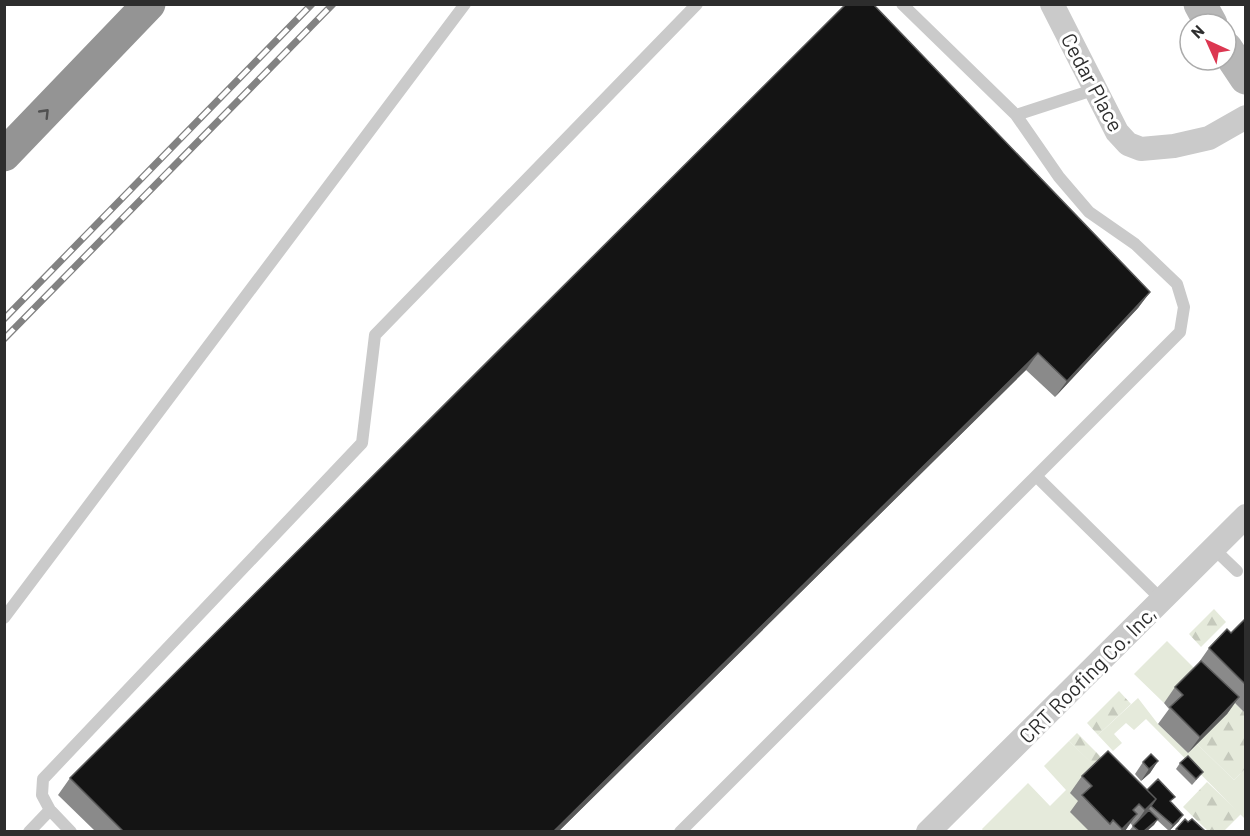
<svg xmlns="http://www.w3.org/2000/svg" width="1250" height="836" font-family="Barlow,sans-serif">
	<defs>
		<pattern id="forest-firs" width="22" height="20" patternUnits="userSpaceOnUse" patternTransform="scale(1.5)"><rect width="22" height="20" fill="#e5eadb"/><path d="M5 1l3.5 6h-7zM16 11l3.5 6h-7z" fill="#c5c9bc"/></pattern>
	</defs>
	<rect width="100%" height="100%" fill="#fff"/>
	<!-- grass -->
	<path fill="#e5eadb" d="M1167 641 1196 670 1164 703 1134 674Z
		M1138 698 1158 724 1188 753 1197 744 1234 780 1245 769V819L1146 719 1134 730 1126 723 1114 734 1122 743 1113 751 1098 735Z
		M1069 741 1096 767 1080 803 1089 831 984 832 982 829 1028 783 1050 806 1066 790 1044 766Z"/>
	<!-- forest -->
	<path fill="url(#forest-firs)" d="M1214 609 1226 622 1201 647 1189 634Z
		M1199 667 1245 713V769L1234 780 1197 744Z
		M1119 691 1131 704 1098 735 1087 723Z
		M1077 733 1141 797 1134 805 1069 741Z
		M1207 782 1241 814 1224 831H1208L1183 807Z"/>
	<g fill="none" stroke-linecap="round" stroke-linejoin="round">
		<!-- lane -->
		<path stroke="#cacaca" stroke-width="12" d="M902 4 1016 115
			M1096 89 1016 115 1059 177 1089 212 1135 244 1177 284 1184 307 1180 332 1036 476 1161 599
			M1213 548 1237 571
			M4 618 465 4
			M50 810 42 795 43 779 362 443 375 335 697 4
			M29 832 50 810 71 832
			M680 832 1036 476"/>
		<!-- street -->
		<path stroke="#cacaca" stroke-width="24" d="M1052 4 1117 132 1128 144 1141 149 1174 146 1209 138 1246 117
			M928 832 1246 516"/>
		<!-- secondary -->
		<path stroke="#b7b7b7" stroke-width="33" d="M1200 4 1211 24
			M1226 48 1246 78"/>
		<!-- highway -->
		<path stroke="#949494" stroke-width="33" d="M4 155 149 4"/>
		<defs>
			<path id="rail" d="M4 319 312 4
				M4 339 333 4"/>
		</defs>
		<!-- rail casing -->
		<use href="#rail" stroke="#828282" stroke-width="7"/>
		<!-- rail -->
		<use href="#rail" stroke="#fff" stroke-width="4.5" stroke-dasharray="14" stroke-linecap="butt"/>
	</g>
	<!-- wall -->
	<path fill="#8a8a8a" d="M1150 292 1138 308 1055 397 1026 370 559 831H95L58 795 70 778Z
		M1245 619V713L1235 703 1227 714 1188 753 1158 724 1169 709 1164 703 1175 687 1197 665 1209 648 1231 633Z
		M1158 761 1150 773 1141 781 1135 774 1143 762Z
		M1180 763 1199 777 1192 785 1176 769Z
		M1082 776 1147 790 1171 802 1179 821 1169 831 1157 820 1147 831H1129L1133 826 1130 823 1125 831H1089L1070 812 1078 801 1070 793Z"/>
	<!-- shaded-wall -->
	<path fill="#5a5a5a" d="M1150 292 1138 308 1055 397 1067 381Z
		M1038 353 1026 370 559 831H554Z
		M1239 697 1227 714 1188 753 1200 737Z
		M1158 761 1150 773 1141 781 1149 769Z
		M1156 799 1144 816 1133 827 1145 810Z
		M1137 814 1125 831H1120Z
		M1183 815 1179 821 1169 831 1173 825Z
		M1158 819 1154 825 1147 831H1144Z"/>
	<!-- building -->
	<path fill="#141414" stroke="#5a5a5a" stroke-width="1.5" d="M846 4H873L1150 292 1067 381 1038 353 554 831H123L70 778Z
		M1245 619V684L1209 648 1227 629 1231 633Z
		M1201 661 1239 697 1200 737 1170 707 1183 695 1175 687Z
		M1108 751 1156 799 1145 810 1139 804 1133 810 1137 814 1122 829 1113 820 1110 824 1082 795 1092 786 1082 776Z
		M1151 754 1158 761 1149 769 1143 762Z
		M1188 756 1203 772 1196 779 1180 763Z
		M1158 779 1175 797 1170 801 1183 815 1173 825 1151 806 1156 799 1147 790Z
		M1149 810 1158 819 1144 831H1139L1133 826Z
		M1185 819 1188 822 1192 819 1205 831H1179L1176 829Z"/>
	<!-- one-way arrows -->
	<defs><path id="oneway-chevron" d="M-2-3.5L2.5 0L-2 3.5" fill="none" stroke-width="1.6" stroke-linecap="round" stroke-linejoin="round" transform="scale(1.5)"/></defs>
	<use stroke="#515151" href="#oneway-chevron" transform="translate(45 113) rotate(-46)"/>
	<g text-anchor="middle" dominant-baseline="central" stroke-width="6" stroke-linejoin="round" paint-order="stroke">
		<!-- street labels -->
		<g font-size="21" fill="#2d2d2d" stroke="#fff">
			<text transform="translate(1093 82) rotate(62)">Cedar Place</text>
			<text transform="translate(1087 674) rotate(-45)">CRT Roofing Co. Inc,</text>
		</g>
	</g>
	<!-- border -->
	<rect width="1250" height="836" fill="none" stroke="#2d2d2d" stroke-width="12"/>
	<!-- north arrow -->
	<g transform="translate(1208 42) rotate(315)"><circle r="28" fill="#ffffff" stroke="#ababab" stroke-width="1.5"/>
	<path d="M0-4.5L10 22L0 15L-10 22Z" fill="#dc3751"/>
	<text y="-9" font-size="16" font-weight="bold" text-anchor="middle" fill="#2d2d2d">N</text>
	</g>
</svg>
